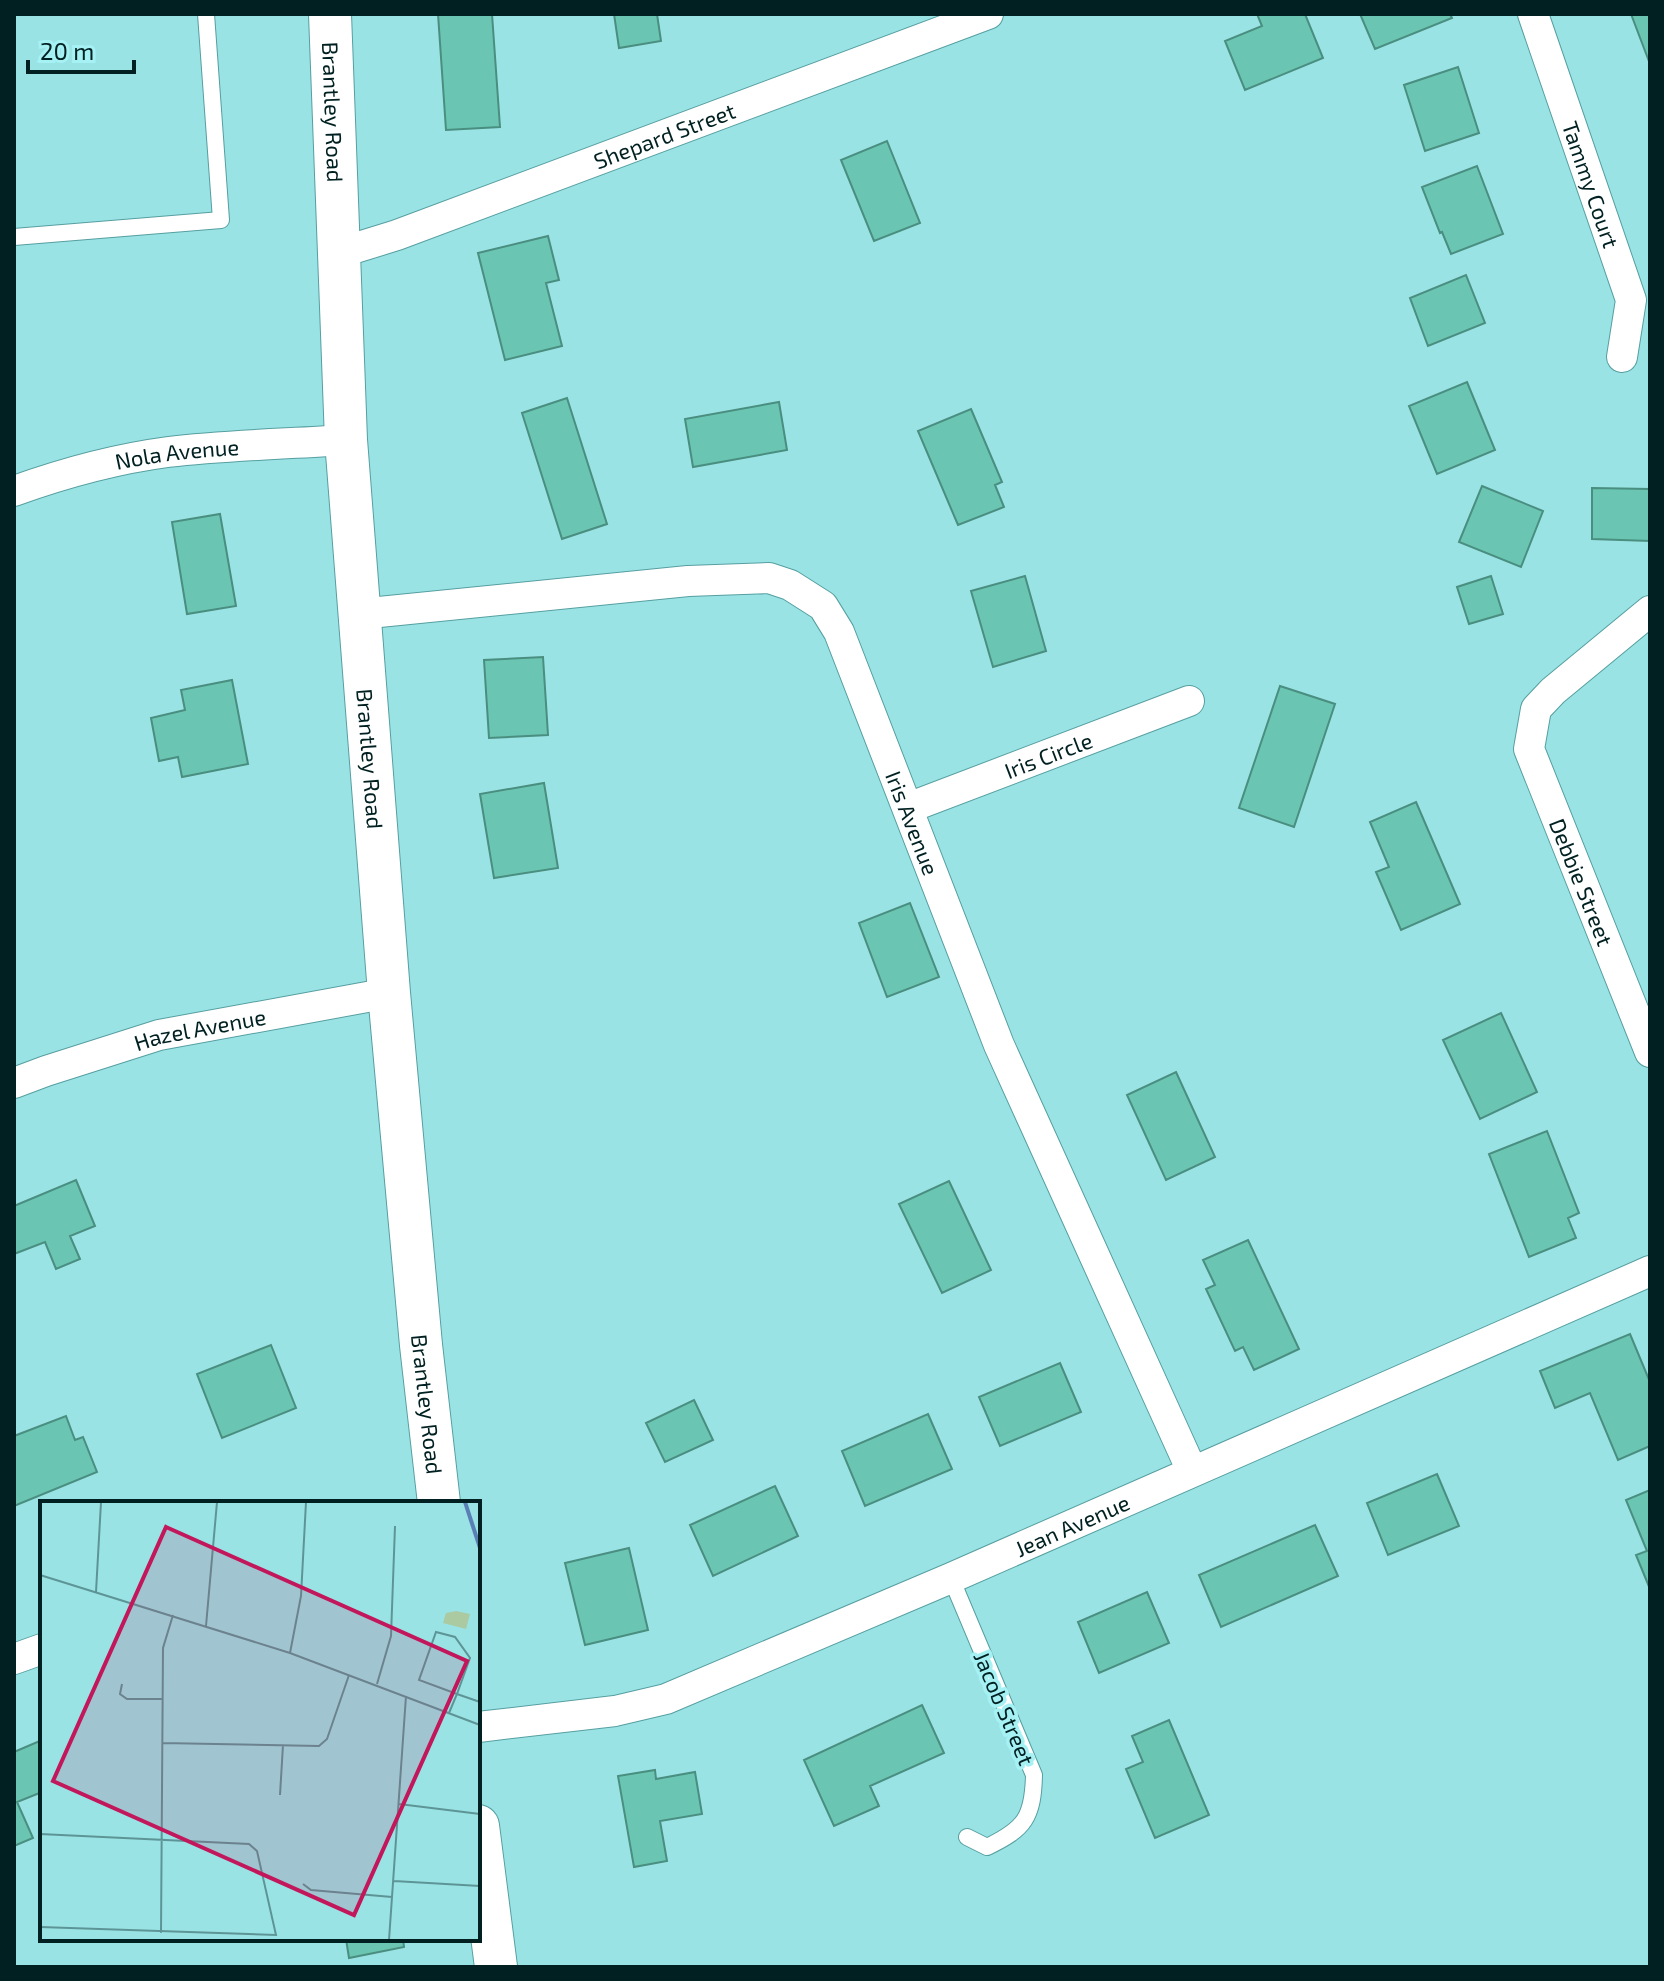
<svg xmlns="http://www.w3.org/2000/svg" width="1664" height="1981" font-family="'Exo 2',sans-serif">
	<rect width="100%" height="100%" fill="#9ae3e5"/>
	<!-- building -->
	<path fill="#6ac6b2" stroke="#4a8e80" stroke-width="2" d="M438 14H492L500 127 446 130Z
		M614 14H657L661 41 619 48Z
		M1257 14H1305L1323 58 1245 90 1225 41 1262 26Z
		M1360 14H1450L1452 18 1375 49Z
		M1631 14H1650V64Z
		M1458 67 1479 133 1425 151 1404 85Z
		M887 141 920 223 874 241 841 160Z
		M1477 166 1503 234 1451 254 1442 232 1440 233 1422 187Z
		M548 236 559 280 546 283 562 346 505 360 478 253Z
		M1466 275 1485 323 1428 346 1410 298Z
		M1467 382 1495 450 1437 474 1409 406Z
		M567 398 607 524 562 539 522 413Z
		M779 402 787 450 693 467 685 419Z
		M971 409 1002 482 995 485 1004 507 958 525 918 431Z
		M1482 486 1543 511 1521 567 1459 542Z
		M1592 488 1650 489V541L1592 539Z
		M220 514 236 606 187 614 172 522Z
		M1025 576 1046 651 993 667 971 591Z
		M1491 576 1503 614 1469 624 1457 587Z
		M543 657 548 735 489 738 484 660Z
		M232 680 248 764 182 777 178 757 159 761 151 718 185 710 181 690Z
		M1280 686 1335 704 1294 827 1239 808Z
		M544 783 558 868 494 878 480 794Z
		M1416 802 1460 904 1401 930 1376 872 1389 867 1370 822Z
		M910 903 939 977 887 997 859 923Z
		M1501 1013 1537 1092 1480 1119 1443 1040Z
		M1176 1072 1215 1157 1166 1180 1127 1095Z
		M1547 1131 1579 1213 1568 1218 1576 1238 1529 1257 1489 1154Z
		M76 1180 95 1226 70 1236 80 1259 56 1269 45 1242 14 1254V1206Z
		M949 1181 991 1270 942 1293 899 1204Z
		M1248 1240 1299 1349 1254 1370 1243 1347 1235 1351 1206 1289 1215 1285 1203 1260Z
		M1630 1334 1650 1382V1446L1618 1460 1590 1393 1555 1408 1540 1371Z
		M271 1345 296 1408 222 1438 197 1374Z
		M1060 1363 1081 1412 1000 1446 979 1397Z
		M694 1400 713 1440 665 1462 646 1423Z
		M928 1414 952 1469 865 1506 842 1451Z
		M66 1416 75 1440 83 1437 97 1472 14 1506V1436Z
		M1437 1474 1459 1526 1388 1555 1367 1503Z
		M775 1486 798 1536 713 1576 690 1525Z
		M1650 1490V1589L1636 1555 1647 1551 1626 1500Z
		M1315 1525 1338 1576 1221 1627 1199 1575Z
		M629 1548 648 1630 585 1645 565 1563Z
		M1147 1592 1169 1643 1099 1673 1078 1622Z
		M922 1705 944 1753 870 1786 879 1806 834 1826 804 1760Z
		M1169 1720 1209 1815 1155 1838 1126 1769 1143 1762 1132 1736Z
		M42 1740V1792L17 1802 33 1838 14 1846V1752Z
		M655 1770 656 1779 695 1772 702 1814 660 1821 667 1861 634 1867 618 1776Z
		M346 1939H403L404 1947 349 1958Z"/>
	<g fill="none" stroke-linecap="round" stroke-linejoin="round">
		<defs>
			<path id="lane" d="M14 237 221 220 206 14
				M951 1578 1034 1775C1033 1817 1025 1829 987 1847L967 1837"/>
			<g id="street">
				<path id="s1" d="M1533 14 1631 300 1622 357"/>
				<path id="s2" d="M339 253 397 235 988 14"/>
				<path id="s3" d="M14 491C64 473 115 459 168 452 227 445 287 444 346 440"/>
				<path id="s4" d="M1650 611 1553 691 1536 709 1529 749 1650 1052"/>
				<path id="s5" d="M359 614 688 581 769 578 790 585 823 606 839 632 999 1045 1192 1471"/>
				<path id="s6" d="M908 808 1189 701"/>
				<path id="s7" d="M14 1083 46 1071 159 1035 389 993"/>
				<path d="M14 1659 42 1649"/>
				<path id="s8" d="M478 1727 615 1711 666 1699 951 1578 1650 1271"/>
			</g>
			<g id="secondary">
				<path id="s9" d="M330 14 346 440 389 993 421 1345 439 1503"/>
				<path d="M478 1826 496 1967"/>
			</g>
		</defs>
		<!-- lane casing -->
		<use href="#lane" stroke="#569fa1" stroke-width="18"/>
		<!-- street casing -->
		<use href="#street" stroke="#569fa1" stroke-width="32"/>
		<!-- secondary casing -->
		<use href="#secondary" stroke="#569fa1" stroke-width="44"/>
		<!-- lane -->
		<use href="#lane" stroke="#fff" stroke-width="16"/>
		<!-- street -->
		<use href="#street" stroke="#fff" stroke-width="30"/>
		<!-- secondary -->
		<use href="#secondary" stroke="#fff" stroke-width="42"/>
	</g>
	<g text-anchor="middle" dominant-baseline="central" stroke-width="7" stroke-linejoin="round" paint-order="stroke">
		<!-- street labels -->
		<g font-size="22" fill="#012021" stroke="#a6f1f3">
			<text stroke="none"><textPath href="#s9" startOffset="98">Brantley Road</textPath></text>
			<text stroke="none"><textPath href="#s2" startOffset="346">Shepard Street</textPath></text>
			<text stroke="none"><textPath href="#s1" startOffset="180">Tammy Court</textPath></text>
			<text stroke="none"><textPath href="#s3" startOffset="168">Nola Avenue</textPath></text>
			<text stroke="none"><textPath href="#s6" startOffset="150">Iris Circle</textPath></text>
			<text stroke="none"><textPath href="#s9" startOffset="746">Brantley Road</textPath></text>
			<text stroke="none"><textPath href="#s5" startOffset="708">Iris Avenue</textPath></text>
			<text stroke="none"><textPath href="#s4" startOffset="334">Debbie Street</textPath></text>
			<text stroke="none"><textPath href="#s7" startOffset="194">Hazel Avenue</textPath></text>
			<text stroke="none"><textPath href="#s9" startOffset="1394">Brantley Road</textPath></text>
			<text stroke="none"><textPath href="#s8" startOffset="632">Jean Avenue</textPath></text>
			<text transform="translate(1005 1708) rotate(67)">Jacob Street</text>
		</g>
	</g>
	<!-- overview -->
	<g transform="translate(40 1501)">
		<rect width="440" height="440" fill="#9ae3e5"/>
		<path d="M416 110 430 113 426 128 403 122 406 112Z" fill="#abcaa1"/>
		<path fill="none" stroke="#5a7fb5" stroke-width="4" d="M425 1 440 47"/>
		<path fill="none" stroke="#5d9597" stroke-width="2" d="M0 74 250 152 440 224M56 91 61 1M166 125 177 1M250 152 261 95 266 1M82 183 80 193 87 198H123M337 183 351 135 355 25M409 212 417 193 430 157 415 136 396 131 379 179 417 193 440 201M122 242 279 245 287 238 309 174M240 294 243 244M359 303 440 313M0 333 209 343 217 350 236 434 0 426M354 380 440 385M263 383 271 389 352 396M121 432 123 147 133 114M349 439 366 195"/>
		<path fill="#c2185b" fill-opacity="0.15" stroke="#c2185b" stroke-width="4" d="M126 26 427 160 314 414 13 280Z"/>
		<rect width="440" height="440" fill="none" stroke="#012021" stroke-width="4"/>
	</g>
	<!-- border -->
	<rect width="1664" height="1981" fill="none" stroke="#012021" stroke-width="32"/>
	<!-- scale -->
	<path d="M28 60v12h106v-12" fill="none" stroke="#012021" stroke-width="4"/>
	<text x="40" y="60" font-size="24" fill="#012021" stroke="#a6f1f3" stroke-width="6" paint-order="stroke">20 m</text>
</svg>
